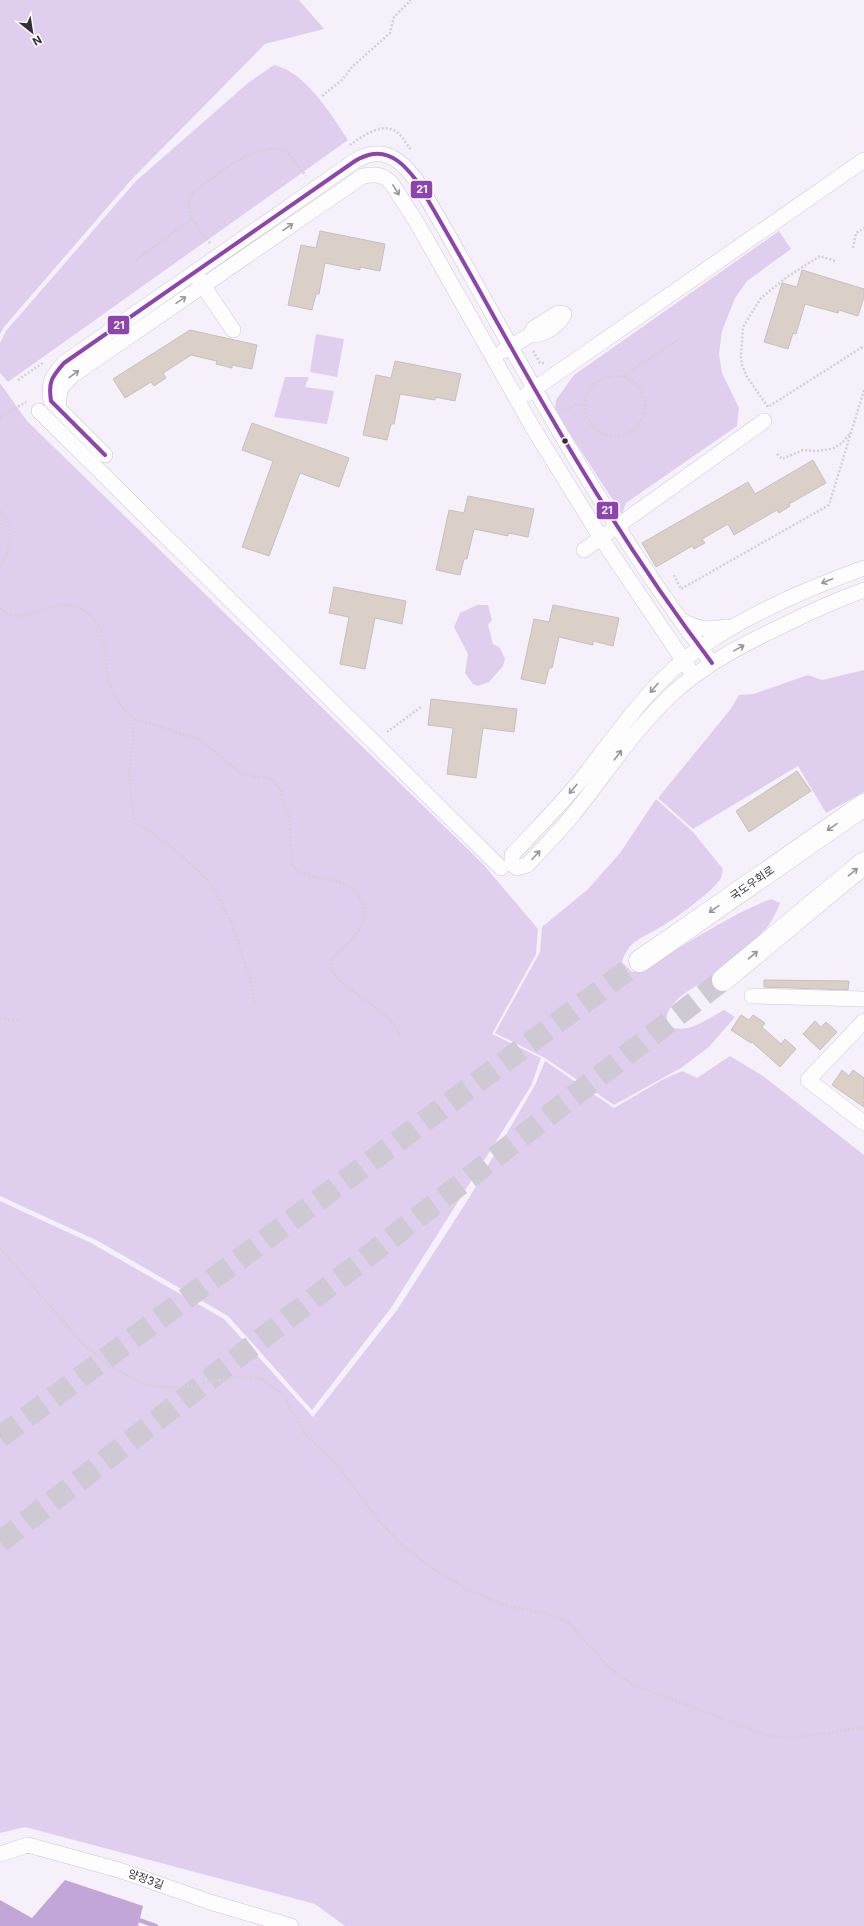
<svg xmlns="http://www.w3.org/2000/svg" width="864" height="1926" font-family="Inter,'Noto Sans KR',sans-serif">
	<rect width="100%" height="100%" fill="#f6f0fb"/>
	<!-- green -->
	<path fill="#e0ceee" d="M0 0H299L324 29 265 44 131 180 4 327 0 334Z
		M274 65C279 67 285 68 289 71 313 85 333 117 348 140L8 382 0 373V343L6 331 136 181 248 83Z
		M779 231 791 249 747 281 735 298 722 331 719 354 722 373 739 408 737 426 626 503 622 514 555 411 556 400 574 375Z
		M316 334 344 339 337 377 310 372Z
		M285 377H309L305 387 334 391 327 424 274 417Z
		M0 383 27 421 483 864 538 929 536 954 492 1034 541 1058 531 1086 391 1308 312 1410 228 1316 98 1241 0 1196Z
		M477 605H488L492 620 488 625 493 644 500 648 505 659 503 666 489 682 478 686 473 684 465 673 468 654 454 627 460 613Z
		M864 670V792L826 813 798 766 693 829 658 798 730 710 739 695 753 694 808 675 822 680Z
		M656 799 693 832 723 869C722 871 722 875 721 878 715 890 672 921 659 928 641 939 629 940 622 962L632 972C648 970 659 959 673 951 705 933 736 912 771 899L780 903C768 938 733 962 703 982 695 987 685 992 678 999 669 1007 665 1015 667 1026 688 1035 705 1020 724 1010L735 1017 709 1047 681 1068 614 1105 545 1058 495 1033 540 952 542 927 588 889 620 853Z
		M730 1056 763 1076 864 1155V1926H345L315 1904 25 1827 0 1833V1201L91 1243 224 1319 313 1417 397 1310 469 1198 535 1085 545 1061 614 1108 662 1080 682 1071 697 1078Z"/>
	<!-- water -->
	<path fill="#c2a6d7" d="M65 1880 143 1906 138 1926H0V1900L32 1918Z"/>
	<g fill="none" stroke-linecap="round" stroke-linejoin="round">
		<!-- stream -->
		<path stroke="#c2a6d7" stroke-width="4.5" d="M139 1920 156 1926"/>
	</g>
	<!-- building -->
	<path fill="#dbd0c7" stroke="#c6c0c1" d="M320 231 385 244 380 271 360 267V270L325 263 319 294H316L312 310 288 305 301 245 316 248Z
		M802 270 864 289V297L858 316 839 310 838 313 805 304 796 334 793 333 788 349 764 342 782 283 797 287Z
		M190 330 257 345 252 369 232 365V368L216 364 217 361 191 355 163 373 166 378 154 386 151 382 125 398 113 379Z
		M395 361 461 374 455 401 435 397V400L400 394 394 424H391L387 440 363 435 376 375 391 378Z
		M252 423 349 458 339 487 300 473 269 556 242 547 273 461 242 450Z
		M813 460 826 483 789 504 790 506 779 513 777 510 734 535 728 524 702 539 705 543 694 549 692 546 656 567 642 543 748 482 755 494Z
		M468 496 534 509 528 537 508 533V536L474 529 467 559H464L460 575 436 570 449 510 464 513Z
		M334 587 406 601 402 624 375 618 365 669 340 664 349 617 329 613Z
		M553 605 619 618 613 646 593 641V645L559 637 552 668H549L545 684 521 679 534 619 549 622Z
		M431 699 517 709 514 732 483 728 476 778 447 774 453 728 428 725Z
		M797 771 811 791 749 832 736 811Z
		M764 980 849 981 848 990 764 987Z
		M741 1015 749 1020 753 1015 765 1023 762 1027 781 1044 785 1039 796 1049 780 1067 752 1042 751 1043 731 1030Z
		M815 1021 821 1027 826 1022 837 1032 820 1050 803 1034Z
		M842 1070 849 1076 853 1070 864 1078V1107L832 1085Z"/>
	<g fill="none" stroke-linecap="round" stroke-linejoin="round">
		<!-- highway-tunnel -->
		<path stroke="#cfc9d4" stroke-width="22" stroke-dasharray="22 11" stroke-linecap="butt" d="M0 1437 640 961
			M0 1542 723 980"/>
		<defs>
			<path id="minor" d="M198 278 233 330
				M503 351 530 335 534 328 558 313 564 314C560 325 542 336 530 335
				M527 394 864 160
				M58 407 60 389 73 375 363 176C376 174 383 174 392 184L417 223 533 428 601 538 694 676
				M39 411 501 868
				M105 455 51 401C48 381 52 377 64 363L355 161C360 158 367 155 373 154 392 151 406 167 416 180 463 258 505 339 551 417 600 502 653 585 712 663
				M584 550 764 421
				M864 568C808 588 750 613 701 647 654 679 621 728 587 772 564 802 537 828 512 855V864L517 868 527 865C542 849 558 833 572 816 605 775 633 731 671 695 704 664 744 644 784 625 810 612 836 600 864 590
				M682 620C698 630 710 630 727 627
				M752 996 864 999
				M864 1021 808 1080 864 1123
				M0 1854 28 1845 119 1870 210 1902 291 1926"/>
			<path id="highway" d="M640 961 864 805
				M723 980 864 863"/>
		</defs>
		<!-- minor casing -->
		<use href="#minor" stroke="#cec8d2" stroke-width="16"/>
		<!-- highway casing -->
		<use href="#highway" stroke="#cec8d2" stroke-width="23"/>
		<!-- path -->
		<path stroke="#d3d1d5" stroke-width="2.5" stroke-dasharray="2 2" stroke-linecap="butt" d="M322 96 343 79 352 67 390 33 394 17 411 0
			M350 145C361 137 384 120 398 133 403 137 407 145 411 150
			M210 243C199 227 179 211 194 191 222 172 249 144 285 149L306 176
			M853 248 856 233 864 228
			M136 260 193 218
			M835 261 820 256 787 277 761 298 743 327 741 357 742 365 747 377 768 407 864 346
			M533 351 540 363H545
			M585 406a30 30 0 1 1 60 0a30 30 0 1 1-60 0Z
			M622 377 682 337
			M18 380 44 362
			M564 411 575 405 586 404
			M0 421 2 416 26 402
			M777 454 782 459 803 450 816 451 832 449 842 443 851 432
			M0 511C15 528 11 550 0 568
			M674 575 681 589 829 505 864 390
			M0 608C26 634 58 584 91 616 108 632 104 653 107 673 110 692 120 708 135 719L199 739 238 771 255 777H265L274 781 281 791 282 801 289 815 293 867C312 884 356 873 363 906 371 939 328 949 331 966 334 983 368 1000 380 1011 389 1018 395 1026 401 1036
			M135 719 129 779 135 823 148 830 176 851 210 882 232 924 247 969 256 1004
			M387 732 421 707
			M0 1019 21 1020
			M0 1248 84 1345 113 1368 146 1385 179 1388 237 1377 262 1379 283 1395 304 1433 337 1465 380 1522 404 1547 435 1570 467 1589 504 1605 549 1614 569 1623 609 1668 634 1685 768 1736 794 1738 864 1727"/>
		<!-- minor -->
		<use href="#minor" stroke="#fefdfe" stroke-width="15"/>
		<!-- highway -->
		<use href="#highway" stroke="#fefdfe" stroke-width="22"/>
		<defs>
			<path id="bus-1" d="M105 455 51 401C48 381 52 377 64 363L355 161C360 158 367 155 373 154 392 151 406 167 416 180 463 258 505 339 551 417 600 502 653 585 712 663"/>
		</defs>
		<!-- bus-1 casing -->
		<use href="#bus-1" stroke="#fefefe" stroke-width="7"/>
		<!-- bus-1 -->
		<use href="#bus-1" stroke="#8e44ad" stroke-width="4"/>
	</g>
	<!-- one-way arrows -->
	<defs><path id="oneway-shaft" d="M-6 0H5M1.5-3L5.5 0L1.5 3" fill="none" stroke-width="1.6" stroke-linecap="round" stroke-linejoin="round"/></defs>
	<g stroke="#98969a">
		<use href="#oneway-shaft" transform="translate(396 190) rotate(58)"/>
		<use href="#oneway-shaft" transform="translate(288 227) rotate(-35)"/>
		<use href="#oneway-shaft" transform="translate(181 300) rotate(-34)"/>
		<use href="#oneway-shaft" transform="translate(74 374) rotate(-37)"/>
		<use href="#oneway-shaft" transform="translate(827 581) rotate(157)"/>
		<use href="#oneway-shaft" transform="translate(739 648) rotate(-29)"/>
		<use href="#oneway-shaft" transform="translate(654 688) rotate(131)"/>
		<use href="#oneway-shaft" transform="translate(618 755) rotate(-53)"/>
		<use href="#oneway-shaft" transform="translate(573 789) rotate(130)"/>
		<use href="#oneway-shaft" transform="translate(832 827) rotate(145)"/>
		<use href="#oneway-shaft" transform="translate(536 855) rotate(-48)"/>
		<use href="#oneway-shaft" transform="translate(853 872) rotate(-40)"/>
		<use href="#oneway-shaft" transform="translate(714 909) rotate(145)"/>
		<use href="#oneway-shaft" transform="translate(753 955) rotate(-40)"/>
	</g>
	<!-- markers -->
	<circle fill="#332e37" stroke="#fefefe" stroke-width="1.5" cx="565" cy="441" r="3.5"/>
	<g text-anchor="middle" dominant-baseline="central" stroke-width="3.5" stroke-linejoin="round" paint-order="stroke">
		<!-- street labels -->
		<g font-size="11" fill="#332e37" stroke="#fefefe">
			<text transform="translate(752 883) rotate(-35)">국도우회로</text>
			<text transform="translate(146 1879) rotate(20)">양정3길</text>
		</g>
	</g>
	<g stroke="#fefefe" stroke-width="1.5">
		<rect x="410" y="180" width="23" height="19" rx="4" fill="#8e44ad"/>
		<rect x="107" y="315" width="23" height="20" rx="4" fill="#8e44ad"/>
		<rect x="596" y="501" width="23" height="19" rx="4" fill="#8e44ad"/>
	</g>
	<g font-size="11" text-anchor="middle" font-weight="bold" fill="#fff">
		<text x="422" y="193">21</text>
		<text x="119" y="329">21</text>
		<text x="607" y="514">21</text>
	</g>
	<!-- north arrow -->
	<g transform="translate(32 32) rotate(150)" stroke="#fefefe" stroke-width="3" paint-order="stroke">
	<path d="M0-3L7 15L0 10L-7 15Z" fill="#332e37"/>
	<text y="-6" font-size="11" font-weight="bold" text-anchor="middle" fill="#332e37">N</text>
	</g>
</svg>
